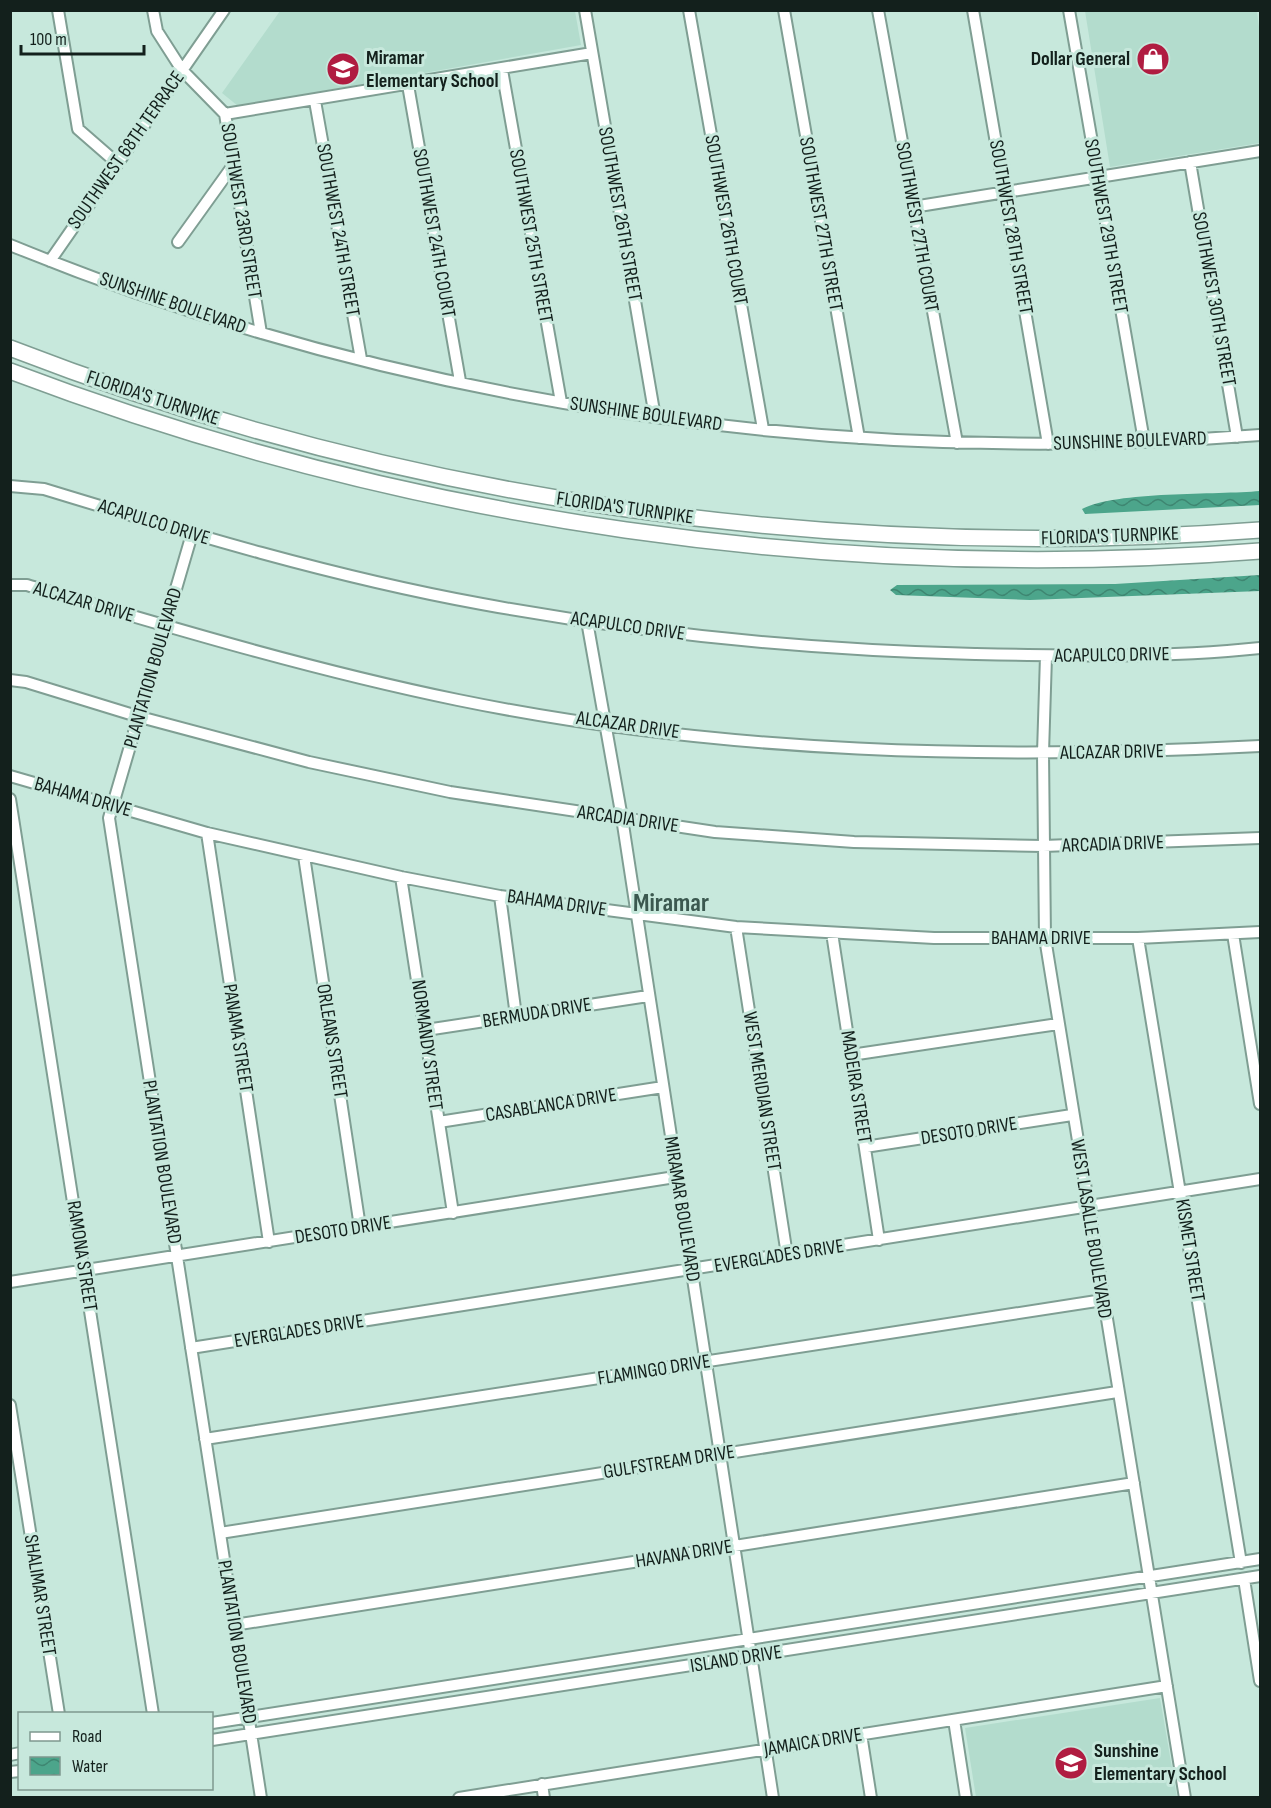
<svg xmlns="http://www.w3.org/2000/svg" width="1271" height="1808" font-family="'Sofia Sans Condensed',sans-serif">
	<defs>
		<pattern id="water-waves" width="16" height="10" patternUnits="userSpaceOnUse" patternTransform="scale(1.5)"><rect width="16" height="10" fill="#4ca58b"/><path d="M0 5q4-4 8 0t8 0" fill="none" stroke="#3e8671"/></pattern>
	</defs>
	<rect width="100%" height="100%" fill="#c7e8dc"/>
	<!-- built -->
	<path fill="#b3dccd" d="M280 11H575L581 45 238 106 222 93Z
		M1085 11H1257L1260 35V143L1110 167Z
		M1160 1698 1177 1797H976L965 1728Z"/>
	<!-- water -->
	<path fill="url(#water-waves)" d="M1260 491V505L1085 514 1082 509C1116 491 1217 495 1260 491Z
		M1260 575V591L1030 600 896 595 890 590 897 585 1115 584Z"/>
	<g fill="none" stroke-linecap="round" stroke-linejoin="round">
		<defs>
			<path id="minor" d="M58 10 78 129 117 163
				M153 10 157 31 182 70 225 114 261 333
				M585 10 655 417
				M689 10 763 429
				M784 10 859 438
				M878 10 957 443
				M973 10 1048 444
				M1069 10 1144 441
				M502 70 561 402
				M408 85 460 381
				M315 101 361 359
				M225 114 592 53
				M1190 162 1237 437
				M913 207 1260 151
				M178 242 234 164
				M10 245C403 406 839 468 1260 435
				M50 261 224 10
				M10 486 44 489C188 533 333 577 482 604 645 634 810 650 975 654 1071 656 1165 658 1260 648
				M192 534 109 818 261 1798
				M10 585H27C169 627 312 670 458 700 721 754 994 760 1260 746
				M587 621 622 818 773 1798
				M1046 656 1043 753 1045 938 1185 1798
				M10 680 26 682 140 717 309 762 450 792 715 832 854 842 1043 846 1260 838
				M10 776 207 833 401 877 500 896 736 927 934 938H1138L1260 932
				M10 799 153 1714
				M207 833 269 1242
				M304 856 360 1227
				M401 877 453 1213
				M500 896 516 1016
				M736 927 787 1255
				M832 933 879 1240
				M1233 934 1260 1104
				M1138 938 1241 1563
				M426 1030 648 996
				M851 1055 1058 1024
				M439 1122 663 1087
				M865 1147 1072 1115
				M10 1282 675 1177
				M191 1348 1260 1179
				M10 1405 59 1714
				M205 1439 1103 1300
				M220 1533 1117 1392
				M1244 1579 1260 1681
				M234 1625 1134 1483
				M954 1720 966 1798
				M212 1723 1260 1559
				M861 1734 871 1798
				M212 1740 1260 1576
				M10 1755 20 1753
				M10 1772 20 1771
				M542 1784 544 1798
				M459 1798 1167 1686"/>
			<path id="highway" d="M10 348C407 502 837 562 1260 530
				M10 371C408 522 837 584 1260 551"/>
		</defs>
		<!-- minor casing -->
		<use href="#minor" stroke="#7f9e93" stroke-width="14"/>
		<!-- highway casing -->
		<use href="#highway" stroke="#7f9e93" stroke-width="18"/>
		<!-- minor -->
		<use href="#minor" stroke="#fff" stroke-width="10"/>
		<!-- highway -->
		<use href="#highway" stroke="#fff" stroke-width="15"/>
	</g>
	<!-- icons -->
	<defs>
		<symbol id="shop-disc" viewBox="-11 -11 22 22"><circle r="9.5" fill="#b01c41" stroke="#c7e8dc"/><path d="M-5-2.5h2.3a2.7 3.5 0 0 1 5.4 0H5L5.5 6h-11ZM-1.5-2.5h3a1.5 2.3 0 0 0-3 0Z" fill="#fff"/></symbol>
		<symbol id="school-disc" viewBox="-11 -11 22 22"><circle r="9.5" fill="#b01c41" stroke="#c7e8dc"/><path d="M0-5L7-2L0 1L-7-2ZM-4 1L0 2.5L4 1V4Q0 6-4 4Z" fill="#fff"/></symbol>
	</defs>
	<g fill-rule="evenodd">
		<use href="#shop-disc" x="1134" y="40" width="38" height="38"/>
		<use href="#school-disc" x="324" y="50" width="38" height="38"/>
		<use href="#school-disc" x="1052" y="1744" width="38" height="38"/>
	</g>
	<g text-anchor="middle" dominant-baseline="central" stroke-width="6" stroke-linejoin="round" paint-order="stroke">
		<!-- poi labels -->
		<g font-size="20" font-weight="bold" fill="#13201c" stroke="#c7e8dc" text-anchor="start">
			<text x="366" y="58">Miramar<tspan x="366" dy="23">Elementary School</tspan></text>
			<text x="1130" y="59" text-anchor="end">Dollar General</text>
			<text x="1094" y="1751">Sunshine<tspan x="1094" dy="23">Elementary School</tspan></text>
		</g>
		<!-- street labels -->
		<g font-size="20" fill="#13201c" stroke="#c7e8dc">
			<text transform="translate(126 150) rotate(-55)">SOUTHWEST 68TH TERRACE</text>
			<text transform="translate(241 211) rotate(81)">SOUTHWEST 23RD STREET</text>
			<text transform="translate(620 214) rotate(80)">SOUTHWEST 26TH STREET</text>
			<text transform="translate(726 220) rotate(80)">SOUTHWEST 26TH COURT</text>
			<text transform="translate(821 224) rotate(80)">SOUTHWEST 27TH STREET</text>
			<text transform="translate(1106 226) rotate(80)">SOUTHWEST 29TH STREET</text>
			<text transform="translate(917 227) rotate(80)">SOUTHWEST 27TH COURT</text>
			<text transform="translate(1011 227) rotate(80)">SOUTHWEST 28TH STREET</text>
			<text transform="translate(338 230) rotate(80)">SOUTHWEST 24TH STREET</text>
			<text transform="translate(434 233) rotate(80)">SOUTHWEST 24TH COURT</text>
			<text transform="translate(531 236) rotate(80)">SOUTHWEST 25TH STREET</text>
			<text transform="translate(1214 299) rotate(80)">SOUTHWEST 30TH STREET</text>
			<text transform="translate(173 303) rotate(19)">SUNSHINE BOULEVARD</text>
			<text transform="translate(153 398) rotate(18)">FLORIDA'S TURNPIKE</text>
			<text transform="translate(646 414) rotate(8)">SUNSHINE BOULEVARD</text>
			<text transform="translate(1130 441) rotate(-2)">SUNSHINE BOULEVARD</text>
			<text transform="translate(625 508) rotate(8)">FLORIDA'S TURNPIKE</text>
			<text transform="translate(154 522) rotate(17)">ACAPULCO DRIVE</text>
			<text transform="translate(1110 536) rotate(-2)">FLORIDA'S TURNPIKE</text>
			<text transform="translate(84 602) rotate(16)">ALCAZAR DRIVE</text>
			<text transform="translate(628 626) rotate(8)">ACAPULCO DRIVE</text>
			<text transform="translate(1112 655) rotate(-1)">ACAPULCO DRIVE</text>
			<text transform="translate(153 668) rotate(-74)">PLANTATION BOULEVARD</text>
			<text transform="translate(628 725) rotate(8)">ALCAZAR DRIVE</text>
			<text transform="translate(1112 752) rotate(-1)">ALCAZAR DRIVE</text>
			<text transform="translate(83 797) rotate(16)">BAHAMA DRIVE</text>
			<text transform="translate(628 819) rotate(8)">ARCADIA DRIVE</text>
			<text transform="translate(1113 844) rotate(-2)">ARCADIA DRIVE</text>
			<text transform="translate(557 903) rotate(8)">BAHAMA DRIVE</text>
			<text x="1041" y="938">BAHAMA DRIVE</text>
			<text transform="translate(537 1013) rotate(-9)">BERMUDA DRIVE</text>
			<text transform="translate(238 1038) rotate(81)">PANAMA STREET</text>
			<text transform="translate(332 1041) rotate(81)">ORLEANS STREET</text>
			<text transform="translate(427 1045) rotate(82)">NORMANDY STREET</text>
			<text transform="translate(856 1087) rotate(81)">MADEIRA STREET</text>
			<text transform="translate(762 1091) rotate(81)">WEST MERIDIAN STREET</text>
			<text transform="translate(551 1105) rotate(-9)">CASABLANCA DRIVE</text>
			<text transform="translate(969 1131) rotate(-9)">DESOTO DRIVE</text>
			<text transform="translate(162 1162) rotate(81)">PLANTATION BOULEVARD</text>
			<text transform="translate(682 1209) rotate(81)">MIRAMAR BOULEVARD</text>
			<text transform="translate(1091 1229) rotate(81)">WEST LASALLE BOULEVARD</text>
			<text transform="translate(343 1230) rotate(-9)">DESOTO DRIVE</text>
			<text transform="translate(1190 1250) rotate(81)">KISMET STREET</text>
			<text transform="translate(82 1256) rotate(81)">RAMONA STREET</text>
			<text transform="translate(779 1256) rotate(-9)">EVERGLADES DRIVE</text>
			<text transform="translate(299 1331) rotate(-9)">EVERGLADES DRIVE</text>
			<text transform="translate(654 1370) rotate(-9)">FLAMINGO DRIVE</text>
			<text transform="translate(669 1462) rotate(-9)">GULFSTREAM DRIVE</text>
			<text transform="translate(684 1554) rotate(-9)">HAVANA DRIVE</text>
			<text transform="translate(40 1595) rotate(81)">SHALIMAR STREET</text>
			<text transform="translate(237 1642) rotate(81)">PLANTATION BOULEVARD</text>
			<text transform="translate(736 1659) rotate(-9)">ISLAND DRIVE</text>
			<text transform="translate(813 1742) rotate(-9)">JAMAICA DRIVE</text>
		</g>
		<!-- district labels -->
		<g font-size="26" font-weight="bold" fill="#3b584f" stroke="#c7e8dc">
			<text x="671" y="903">Miramar</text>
		</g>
	</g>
	<!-- border -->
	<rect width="1271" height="1808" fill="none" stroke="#13201c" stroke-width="24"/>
	<!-- legend -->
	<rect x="18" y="1712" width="195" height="78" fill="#c7e8dc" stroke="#7f988f" stroke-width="1.5"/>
	<rect x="30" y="1732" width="30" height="9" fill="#ffffff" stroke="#7f988f" stroke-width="1.5"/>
	<text x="72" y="1742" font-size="18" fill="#13201c">Road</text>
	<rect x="30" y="1757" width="30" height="18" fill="url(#water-waves)" stroke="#7f988f" stroke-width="1.5"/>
	<text x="72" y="1772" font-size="18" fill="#13201c">Water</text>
	<!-- scale -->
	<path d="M21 45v9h123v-9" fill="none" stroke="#13201c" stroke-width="3"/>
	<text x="30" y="45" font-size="18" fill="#13201c" stroke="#c7e8dc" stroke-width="4.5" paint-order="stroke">100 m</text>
</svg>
